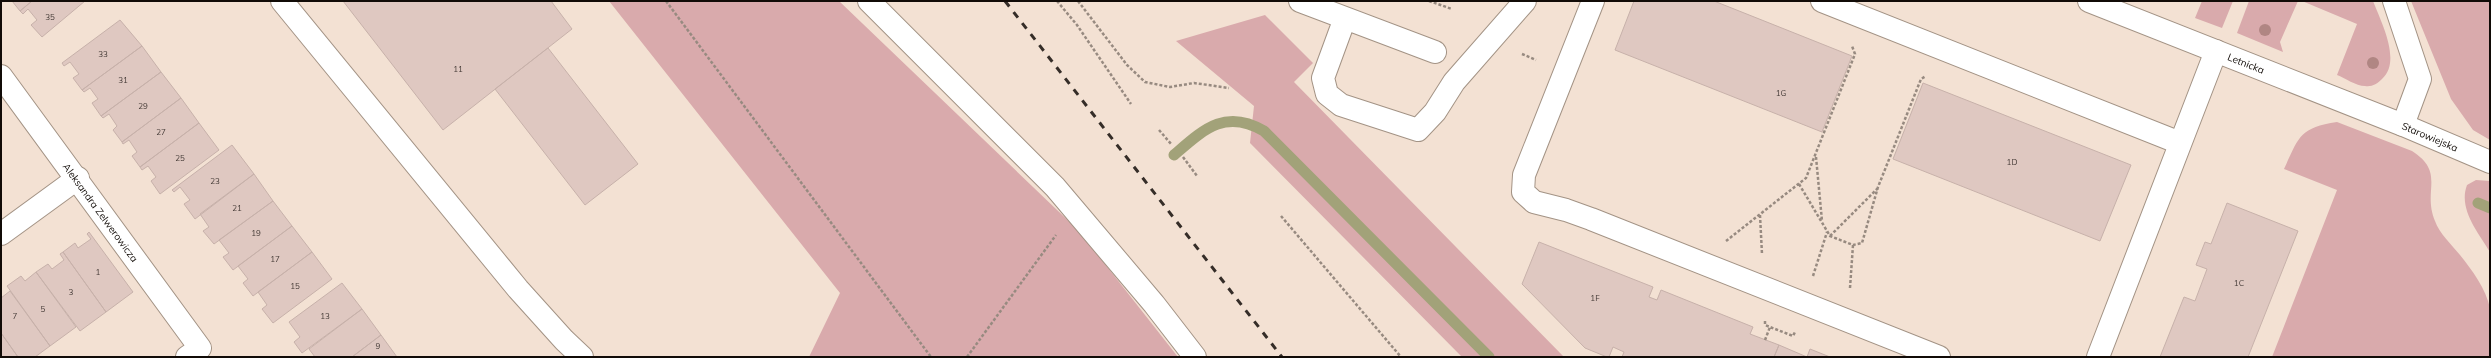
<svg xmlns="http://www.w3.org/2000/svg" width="2491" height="358" font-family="Mulish,sans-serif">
	<rect width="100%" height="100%" fill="#f3e1d3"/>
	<!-- green -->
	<path fill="#d9aaac" d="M609 1H839L1079 231 1178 357H809L840 293Z
		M2202 1H2233L2222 28 2195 18Z
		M2249 1H2298L2280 42 2283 52 2237 33Z
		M2302 1H2373C2381 22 2402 61 2382 79 2377 84 2372 87 2365 86 2356 86 2345 78 2337 75L2357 24Z
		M2411 1H2490V140L2473 130 2451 99Z
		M1265 15 1313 63 1294 82 1564 357H1462L1250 143 1254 106 1176 41Z
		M2337 122 2412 151C2446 173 2422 190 2435 221 2439 233 2452 245 2460 255 2472 270 2486 289 2490 308 2491 323 2490 342 2490 357H2272L2337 190 2284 169C2299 137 2299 128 2337 122Z
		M2476 180 2490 181V252C2478 232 2458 209 2467 185Z"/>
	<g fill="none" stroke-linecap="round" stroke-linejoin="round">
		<!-- stream -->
		<path stroke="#a2a279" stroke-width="11" d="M1174 155C1203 130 1225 108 1264 131L1489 357
			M2478 203 2490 208"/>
	</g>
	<!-- building -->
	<path fill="#dfc8c1" stroke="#c7b1aa" d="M12 1H32L20 11Z
		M32 1H85L42 37 31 25 37 20 28 9 23 14 20 11Z
		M343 1H551L572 29 443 130Z
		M1634 1H1714L1852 56 1822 132 1615 50Z
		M120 20 142 46 82 90 73 78 79 74 70 62 64 66 62 63Z
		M142 46 161 72 101 116 92 103 98 99 90 88 84 92 82 90Z
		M548 48 638 164 585 205 495 89Z
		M161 72 181 98 122 142 113 130 117 126 109 114 103 118 101 116Z
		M1923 83 2131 165 2100 241 1893 159Z
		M181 98 199 123 140 167 132 156 137 152 129 140 123 144 122 142Z
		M199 123 219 150 160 194 151 181 156 177 148 166 142 170 140 167Z
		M232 145 254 174 195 219 184 204 190 200 180 187 174 192 172 190Z
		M254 174 273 201 214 244 203 231 209 227 200 214Z
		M273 201 292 226 233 270 223 257 229 253 219 240Z
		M2227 203 2298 231 2248 357H2160L2184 297 2195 301 2207 269 2196 265 2205 242 2211 244Z
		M292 226 312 252 253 296 243 283 248 279 238 266Z
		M89 232 133 292 106 312 63 252 75 243 78 248 91 239 87 234Z
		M1539 242 1653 287 1649 297 1657 300 1661 290 1753 327 1750 334 1779 345 1774 357H1622L1624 352 1613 347 1609 357H1607L1585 348 1522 284Z
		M63 252 106 312 80 331 36 272 48 264 52 269 64 260 60 254Z
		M312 252 332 279 273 323 262 309 267 305 258 292Z
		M36 272 76 327 50 346 7 286 21 276 25 281Z
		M342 283 362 309 302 353 294 342 300 337 289 322Z
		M10 291 50 346 35 357H18L1 333V298Z
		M362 309 381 335 352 357H315L309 349Z
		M1 333 18 357H1Z
		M381 335 397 357H352Z
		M1779 345 1807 357 1810 349 1830 357H1774Z"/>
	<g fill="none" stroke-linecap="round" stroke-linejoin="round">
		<defs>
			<path id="service" d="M282 1 518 289 564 340 582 357
				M869 1 1055 187 1154 304 1195 357
				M1300 1 1435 52
				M1593 1 1524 175 1523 192 1534 202 1566 210 1591 219 1939 357
				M1822 1 2180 143
				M1345 18 1323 78 1327 94 1341 105 1418 130 1435 112 1454 82 1525 1
				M2098 357 2216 51"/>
			<g id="minor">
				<path id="s1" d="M2089 1 2403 125 2490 162"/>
				<path d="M2394 1 2420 79 2403 125"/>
				<path id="s2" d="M1 76 200 348 187 357"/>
				<path d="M1 234 78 178"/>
			</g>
		</defs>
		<!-- service casing -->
		<use href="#service" stroke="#a39385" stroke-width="24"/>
		<!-- minor casing -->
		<use href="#minor" stroke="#a39385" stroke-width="24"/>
		<!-- path -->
		<path stroke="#978a80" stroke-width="2.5" stroke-dasharray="3 2" stroke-linecap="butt" d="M666 1 931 357
			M1057 1 1077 25 1131 104
			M1078 1 1127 65 1145 82 1170 87 1194 83 1229 88
			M1429 1 1452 9
			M1522 54 1536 60
			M1159 130 1172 145
			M1183 157 1197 176
			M1816 157 1822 221
			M1799 184 1830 236 1853 245 1862 243 1878 187 1921 79 1926 76
			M1760 215 1762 254
			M1281 216 1401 357
			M1830 236 1878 188
			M1726 241 1806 178 1855 54 1852 46
			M1813 276 1827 232
			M1850 288 1853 245
			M1765 321V325L1793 336 1795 332
			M1765 340 1770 327
			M967 357 1056 235"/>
		<!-- service -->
		<use href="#service" stroke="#fff" stroke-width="22"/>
		<!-- minor -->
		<use href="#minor" stroke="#fff" stroke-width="22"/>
		<!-- rail -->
		<path stroke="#352d28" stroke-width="3" stroke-dasharray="7 7" stroke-linecap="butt" d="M1005 1 1282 357"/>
	</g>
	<!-- trees -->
	<g fill="#b08683">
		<circle cx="2265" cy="30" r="6"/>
		<circle cx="2373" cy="63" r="6"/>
	</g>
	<g text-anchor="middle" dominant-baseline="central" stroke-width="3" stroke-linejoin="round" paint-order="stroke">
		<!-- number labels -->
		<g font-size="8" fill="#443a36">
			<text x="50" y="17">35</text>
			<text x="103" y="54">33</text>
			<text x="458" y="69">11</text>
			<text x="123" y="80">31</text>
			<text x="1781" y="93">1G</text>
			<text x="143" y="106">29</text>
			<text x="161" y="132">27</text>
			<text x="180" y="158">25</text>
			<text x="2012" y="162">1D</text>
			<text x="215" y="181">23</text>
			<text x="237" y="208">21</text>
			<text x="256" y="233">19</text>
			<text x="275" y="259">17</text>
			<text x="98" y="272">1</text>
			<text x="2239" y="283">1C</text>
			<text x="295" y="286">15</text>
			<text x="71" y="292">3</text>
			<text x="1595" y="298">1F</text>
			<text x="43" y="309">5</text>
			<text x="15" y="316">7</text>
			<text x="325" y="316">13</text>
			<text x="378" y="346">9</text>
		</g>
		<!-- street labels -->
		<g font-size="10" fill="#110b07" stroke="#fff">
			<text stroke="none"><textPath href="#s1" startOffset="169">Letnicka</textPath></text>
			<text stroke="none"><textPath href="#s1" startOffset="367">Starowiejska</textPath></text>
			<text stroke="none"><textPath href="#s2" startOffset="169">Aleksandra Zelwerowicza</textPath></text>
		</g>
	</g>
	<!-- border -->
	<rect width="2491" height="358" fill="none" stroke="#110b07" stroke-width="4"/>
</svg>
